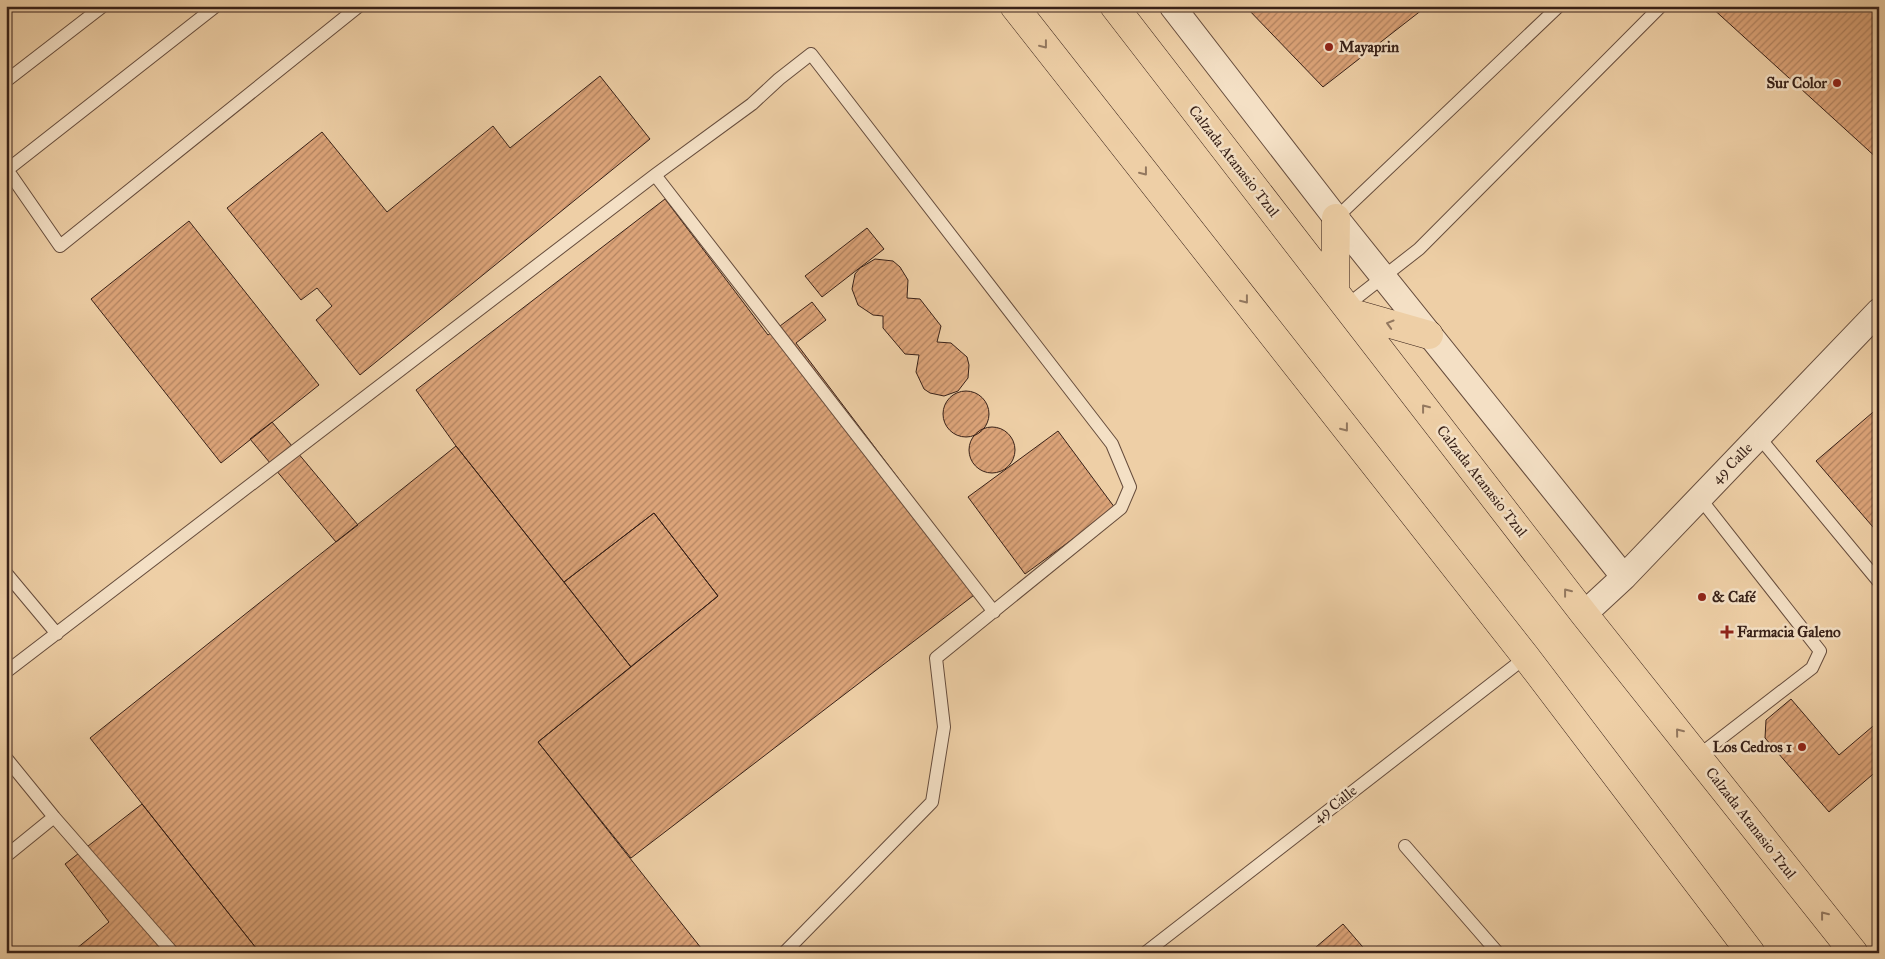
<svg xmlns="http://www.w3.org/2000/svg" width="1885" height="959" font-family="'IM FELL Great Primer',serif">
	<defs>
		<pattern id="building-hatch" width="6" height="6" patternUnits="userSpaceOnUse" patternTransform="scale(1.25)"><rect width="6" height="6" fill="#dba378"/><path d="M-1 1l2-2M0 6l6-6M5 7l2-2" fill="none" stroke="#b38461"/></pattern>
	</defs>
	<rect width="100%" height="100%" fill="#eecfa6"/>
	<filter id="stains"><feTurbulence type="fractalNoise" baseFrequency=".004" numOctaves="4"/><feColorMatrix values="0 0 0 0 .2 0 0 0 0 .09 0 0 0 0 .02 0 0 0 .5 -.17"/></filter>
	<radialGradient id="worn" r=".72"><stop offset=".6" stop-color="#630" stop-opacity="0"/><stop offset="1" stop-color="#630" stop-opacity=".3"/></radialGradient>
	<!-- building -->
	<path fill="url(#building-hatch)" stroke="#382118" d="M1245 6H1427L1323 87Z
		M1710 6H1879V160Z
		M600 76 650 139 360 375 316 320 332 306 317 288 301 300 227 208 322 132 387 212 493 126 510 148Z
		M665 199 768 335 812 302 826 320 796 343 982 589 631 858 538 742 718 596 654 513 564 582 456 446 416 390Z
		M189 221 319 385 221 463 91 299Z
		M867 228 884 249 822 297 805 276Z
		M875 259 893 261 900 267 908 280 907 298 920 299 941 326 937 342 951 343 967 357 969 365 968 378 958 391 944 396 930 393 924 389 916 372 919 355 905 354 883 328V316L873 315 858 305 852 289 855 274 860 268Z
		M943 414a23 23 0 1 1 46 0a23 23 0 1 1-46 0Z
		M1879 407V534L1816 461Z
		M272 422 358 525 336 542 250 439Z
		M969 450a23 23 0 1 1 46 0a23 23 0 1 1-46 0Z
		M1058 431 1115 508 1025 574 968 497Z
		M456 446 631 667 538 742 705 953H260L90 738Z
		M654 513 718 596 631 667 564 582Z
		M1791 699 1839 755 1879 721V769L1829 812 1765 738 1766 720Z
		M142 804 260 953H71L109 922 65 864Z
		M1343 924 1368 953H1309Z"/>
	<g fill="none" stroke-linecap="round" stroke-linejoin="round">
		<defs>
			<path id="lane" d="M6 81 103 6
				M6 168 60 246 359 6
				M7 170 216 6
				M655 175 994 612
				M1336 218 1559 6
				M1346 306 1419 249 1661 6
				M1759 437 1879 582
				M6 573 57 634
				M6 672 655 175 752 104 779 79 811 54 1112 444 1130 487 1121 508 936 658 944 727 932 802 784 953
				M1698 756 1812 668 1820 651 1699 497
				M6 758 54 817 173 953
				M1405 846 1498 953
				M6 856 54 817
				M1145 953 1526 657"/>
			<path id="street" d="M1172 6 1336 218 1624 577
				M1584 614 1624 577 1879 311"/>
			<path id="primary" d="M1014 6 1526 657 1751 953
				M1114 6 1584 614 1854 953
				M1335 292 1336 218
				M1352 313 1429 335"/>
		</defs>
		<!-- lane casing -->
		<use href="#lane" stroke="#664c3c" stroke-width="14"/>
		<!-- street casing -->
		<use href="#street" stroke="#664c3c" stroke-width="27"/>
		<!-- primary casing -->
		<use href="#primary" stroke="#382118" stroke-width="29"/>
		<!-- lane -->
		<use href="#lane" stroke="#f4e0c5" stroke-width="12"/>
		<!-- street -->
		<use href="#street" stroke="#f4e0c5" stroke-width="25"/>
		<!-- primary -->
		<use href="#primary" stroke="#eecfa6" stroke-width="28"/>
	</g>
	<!-- one-way arrows -->
	<defs><path id="oneway-chevron" d="M-2-3.5L2.5 0L-2 3.5" fill="none" stroke-width="1.6" stroke-linecap="round" stroke-linejoin="round" transform="scale(1.25)"/></defs>
	<g stroke="#93785f">
		<use href="#oneway-chevron" transform="translate(1044 45) rotate(52)"/>
		<use href="#oneway-chevron" transform="translate(1144 172) rotate(52)"/>
		<use href="#oneway-chevron" transform="translate(1245 300) rotate(52)"/>
		<use href="#oneway-chevron" transform="translate(1390 324) rotate(-164)"/>
		<use href="#oneway-chevron" transform="translate(1425 408) rotate(-128)"/>
		<use href="#oneway-chevron" transform="translate(1345 428) rotate(52)"/>
		<use href="#oneway-chevron" transform="translate(1567 592) rotate(-128)"/>
		<use href="#oneway-chevron" transform="translate(1679 732) rotate(-129)"/>
		<use href="#oneway-chevron" transform="translate(1824 915) rotate(-128)"/>
	</g>
	<!-- markers -->
	<g fill="#8f2418" stroke="#f4e0c5" stroke-width="2">
		<circle cx="1329" cy="47" r="5"/>
		<circle cx="1837" cy="83" r="5"/>
		<circle cx="1702" cy="597" r="5"/>
		<path d="M1724.5 624.5h5v5h5v5h-5v5h-5v-5h-5v-5h5z"/>
		<circle cx="1802" cy="747" r="5"/>
	</g>
	<g text-anchor="middle" dominant-baseline="central" stroke-width="5" stroke-linejoin="round" paint-order="stroke">
		<!-- poi labels -->
		<g font-size="15" font-weight="bold" fill="#382118" stroke="#f4e0c5" text-anchor="start">
			<text x="1339" y="47">Mayaprin</text>
			<text x="1827" y="83" text-anchor="end">Sur Color</text>
			<text x="1712" y="597">&amp; Café</text>
			<text x="1737" y="632">Farmacia Galeno</text>
			<text x="1792" y="747" text-anchor="end">Los Cedros 1</text>
		</g>
		<!-- street labels -->
		<g font-size="15" fill="#382118" stroke="#f4e0c5">
			<text transform="translate(1234 161) rotate(52)">Calzada Atanasio Tzul</text>
			<text transform="translate(1732 463) rotate(-45)">49 Calle</text>
			<text transform="translate(1482 481) rotate(52)">Calzada Atanasio Tzul</text>
			<text transform="translate(1335 804) rotate(-38)">49 Calle</text>
			<text transform="translate(1751 823) rotate(52)">Calzada Atanasio Tzul</text>
		</g>
	</g>
	<!-- margin -->
	<rect width="1885" height="959" fill="none" stroke="#eecfa6" stroke-width="25"/>
	<rect x="8" y="8" width="1870" height="944" fill="none" stroke="#382118" stroke-width="2.5"/>
	<rect x="12" y="12" width="1860" height="934" fill="none" stroke="#382118"/>
	<rect width="100%" height="100%" filter="url(#stains)"/>
	<rect width="100%" height="100%" fill="url(#worn)"/>
</svg>
